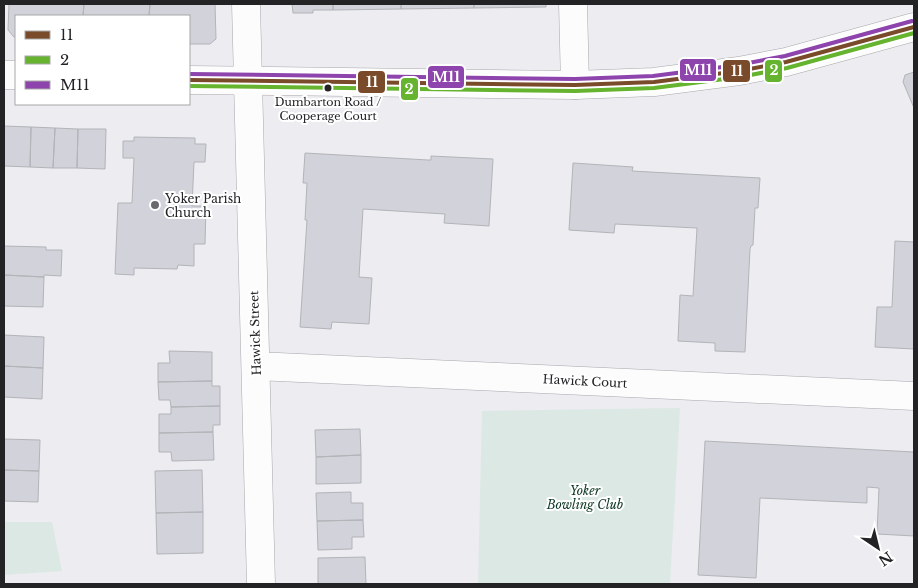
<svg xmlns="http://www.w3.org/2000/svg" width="918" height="588" font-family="'Libre Baskerville',serif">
	<rect width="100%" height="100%" fill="#ececf1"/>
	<!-- green -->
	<path fill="#dce8e3" d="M680 408 670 584H478L482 411Z
		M4 522H52L62 571 4 575Z"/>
	<!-- building -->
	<path fill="#d1d2da" stroke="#b3b4b8" d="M9 4H84L83 16H16V37H14L8 30Z
		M84 4H150L149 16H83Z
		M150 4H215L216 39 210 44H189V16H149Z
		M292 4H333V10H313V13H293Z
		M333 4H401V9L333 10Z
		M401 4H474V8L401 9Z
		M474 4H546V7L474 8Z
		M914 72V108L903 82 905 75Z
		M4 126 31 127 30 167 4 166Z
		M31 127 55 128 53 168 30 167Z
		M55 128 78 129 77 168H53Z
		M78 129H106L105 169 77 168Z
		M134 137 195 138V144H206L205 162H194L192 206H206L205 244H194V266L178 265 177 269 134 268V275L115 274 118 203H132L134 158H123V141H134Z
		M305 153 428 160H431V156L493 159 489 226 444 223 445 214 363 209 359 277 372 278 369 324 332 322 331 329 300 327 307 220H305L307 183H303Z
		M573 163 633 167 632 171 760 178 758 208H755L753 245 751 246 750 249 745 352 715 351V343L678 341 680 295 693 296 697 228 615 224 614 233 569 230Z
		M895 241 914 242V349L875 347 877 307H892Z
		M4 246 46 247V250H62L61 276 44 275V277L4 275Z
		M4 275 44 277 43 307 4 306Z
		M4 335 44 337 43 368 4 366Z
		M169 351 212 352V381L158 382V363H170Z
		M4 366 43 368 42 399 4 397Z
		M212 381V386H220V406L171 407 170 400H159L158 382Z
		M220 406V425H213V432L159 433V414H171V407Z
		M360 429 361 455 316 457 315 430Z
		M213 432 214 460 172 461 171 452H159V433Z
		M4 439 40 440 39 471 4 470Z
		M705 441 914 452V536L877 534 879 488 867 487V503L760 498 756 578 698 575Z
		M361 455V483L316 484V457Z
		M4 470 39 471 38 502 4 501Z
		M202 470 203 512 156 513 155 471Z
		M351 492V503H363V520L317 521 316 493Z
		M203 512V553L157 554 156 513Z
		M363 520 364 537H352V549L318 550 317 521Z
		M365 557 366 584H318V558Z"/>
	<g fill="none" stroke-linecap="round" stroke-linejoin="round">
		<defs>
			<path id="minor" d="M246 4 261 584
				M573 4 575 85
				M256 366 914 396"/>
			<path id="primary" d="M4 75H16
				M189 80 575 85 654 82 739 71 786 62 914 27"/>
		</defs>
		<!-- minor casing -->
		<use href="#minor" stroke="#a8a8ac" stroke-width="29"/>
		<!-- primary casing -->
		<use href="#primary" stroke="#a8a8ac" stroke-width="29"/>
		<!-- minor -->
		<use href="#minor" stroke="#fcfcfd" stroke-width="28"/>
		<!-- primary -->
		<use href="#primary" stroke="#fcfcfd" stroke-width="28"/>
		<defs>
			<path id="bus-1" d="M189 80 575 85 654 82 739 71 786 62 914 27"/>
			<path id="bus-2" d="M189 86 575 91 654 88 740 77 787 68 914 33"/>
			<path id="bus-3" d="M189 74 575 79 653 76 738 65 785 56 912 21"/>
		</defs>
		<!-- bus-1 casing -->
		<use href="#bus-1" stroke="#fff" stroke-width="8"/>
		<!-- bus-2 casing -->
		<use href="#bus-2" stroke="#fff" stroke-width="8"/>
		<!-- bus-3 casing -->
		<use href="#bus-3" stroke="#fff" stroke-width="8"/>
		<!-- bus-1 -->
		<use href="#bus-1" stroke="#7a4b2a" stroke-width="4"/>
		<!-- bus-2 -->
		<use href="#bus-2" stroke="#65b32e" stroke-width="4"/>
		<!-- bus-3 -->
		<use href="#bus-3" stroke="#8e44ad" stroke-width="4"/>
	</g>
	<!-- markers -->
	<circle fill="#232326" stroke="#fff" stroke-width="2" cx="328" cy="88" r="4.5"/>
	<circle fill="#69696d" stroke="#fff" stroke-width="2" cx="155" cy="205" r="5"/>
	<g text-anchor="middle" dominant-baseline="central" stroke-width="4" stroke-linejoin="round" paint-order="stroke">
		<!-- bus labels -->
		<g font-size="11" fill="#232326" stroke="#fff">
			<text x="328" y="102">Dumbarton Road /<tspan x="328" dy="14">Cooperage Court</tspan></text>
		</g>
		<!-- poi labels -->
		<g font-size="12" fill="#232326" stroke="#fff" text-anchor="start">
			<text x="165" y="198">Yoker Parish<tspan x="165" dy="14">Church</tspan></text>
		</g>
		<!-- street labels -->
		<g font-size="12" fill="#232326" stroke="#fff">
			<text transform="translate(255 333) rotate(-92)">Hawick Street</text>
			<text transform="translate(585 381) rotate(3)">Hawick Court</text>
		</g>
		<!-- park labels -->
		<g font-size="12" font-style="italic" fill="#0d3622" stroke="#fff">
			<text x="585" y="490">Yoker<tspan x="585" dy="14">Bowling Club</tspan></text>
		</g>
	</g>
	<g stroke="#fff" stroke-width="2">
		<rect x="679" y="58" width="38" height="24" rx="5" fill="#8e44ad"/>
		<rect x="764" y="59" width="19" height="24" rx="5" fill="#65b32e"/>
		<rect x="722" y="59" width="29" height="24" rx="5" fill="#7a4b2a"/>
		<rect x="427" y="65" width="38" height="24" rx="5" fill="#8e44ad"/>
		<rect x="357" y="70" width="29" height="24" rx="5" fill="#7a4b2a"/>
		<rect x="400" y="77" width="19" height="24" rx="5" fill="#65b32e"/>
	</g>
	<g font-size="14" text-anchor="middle" font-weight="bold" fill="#fff">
		<text x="698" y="75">M11</text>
		<text x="774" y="75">2</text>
		<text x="737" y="76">11</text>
		<text x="446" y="82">M11</text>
		<text x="372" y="87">11</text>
		<text x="409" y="94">2</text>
	</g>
	<!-- border -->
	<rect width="918" height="588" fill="none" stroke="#232326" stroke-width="10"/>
	<!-- legend -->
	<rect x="15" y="15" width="175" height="90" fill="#ffffff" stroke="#a7a7a8"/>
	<rect x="25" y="31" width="25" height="8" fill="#7a4b2a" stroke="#a7a7a8"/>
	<text x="60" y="40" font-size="15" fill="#232326">11</text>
	<rect x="25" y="56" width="25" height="8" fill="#65b32e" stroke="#a7a7a8"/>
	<text x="60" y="65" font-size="15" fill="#232326">2</text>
	<rect x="25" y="81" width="25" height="8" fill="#8e44ad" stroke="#a7a7a8"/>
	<text x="60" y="90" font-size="15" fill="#232326">M11</text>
	<!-- north arrow -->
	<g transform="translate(878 548) rotate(145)" stroke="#ffffff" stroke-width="4" paint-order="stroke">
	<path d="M0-4L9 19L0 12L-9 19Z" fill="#232326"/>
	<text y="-8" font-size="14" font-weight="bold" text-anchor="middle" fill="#232326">N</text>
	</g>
</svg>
